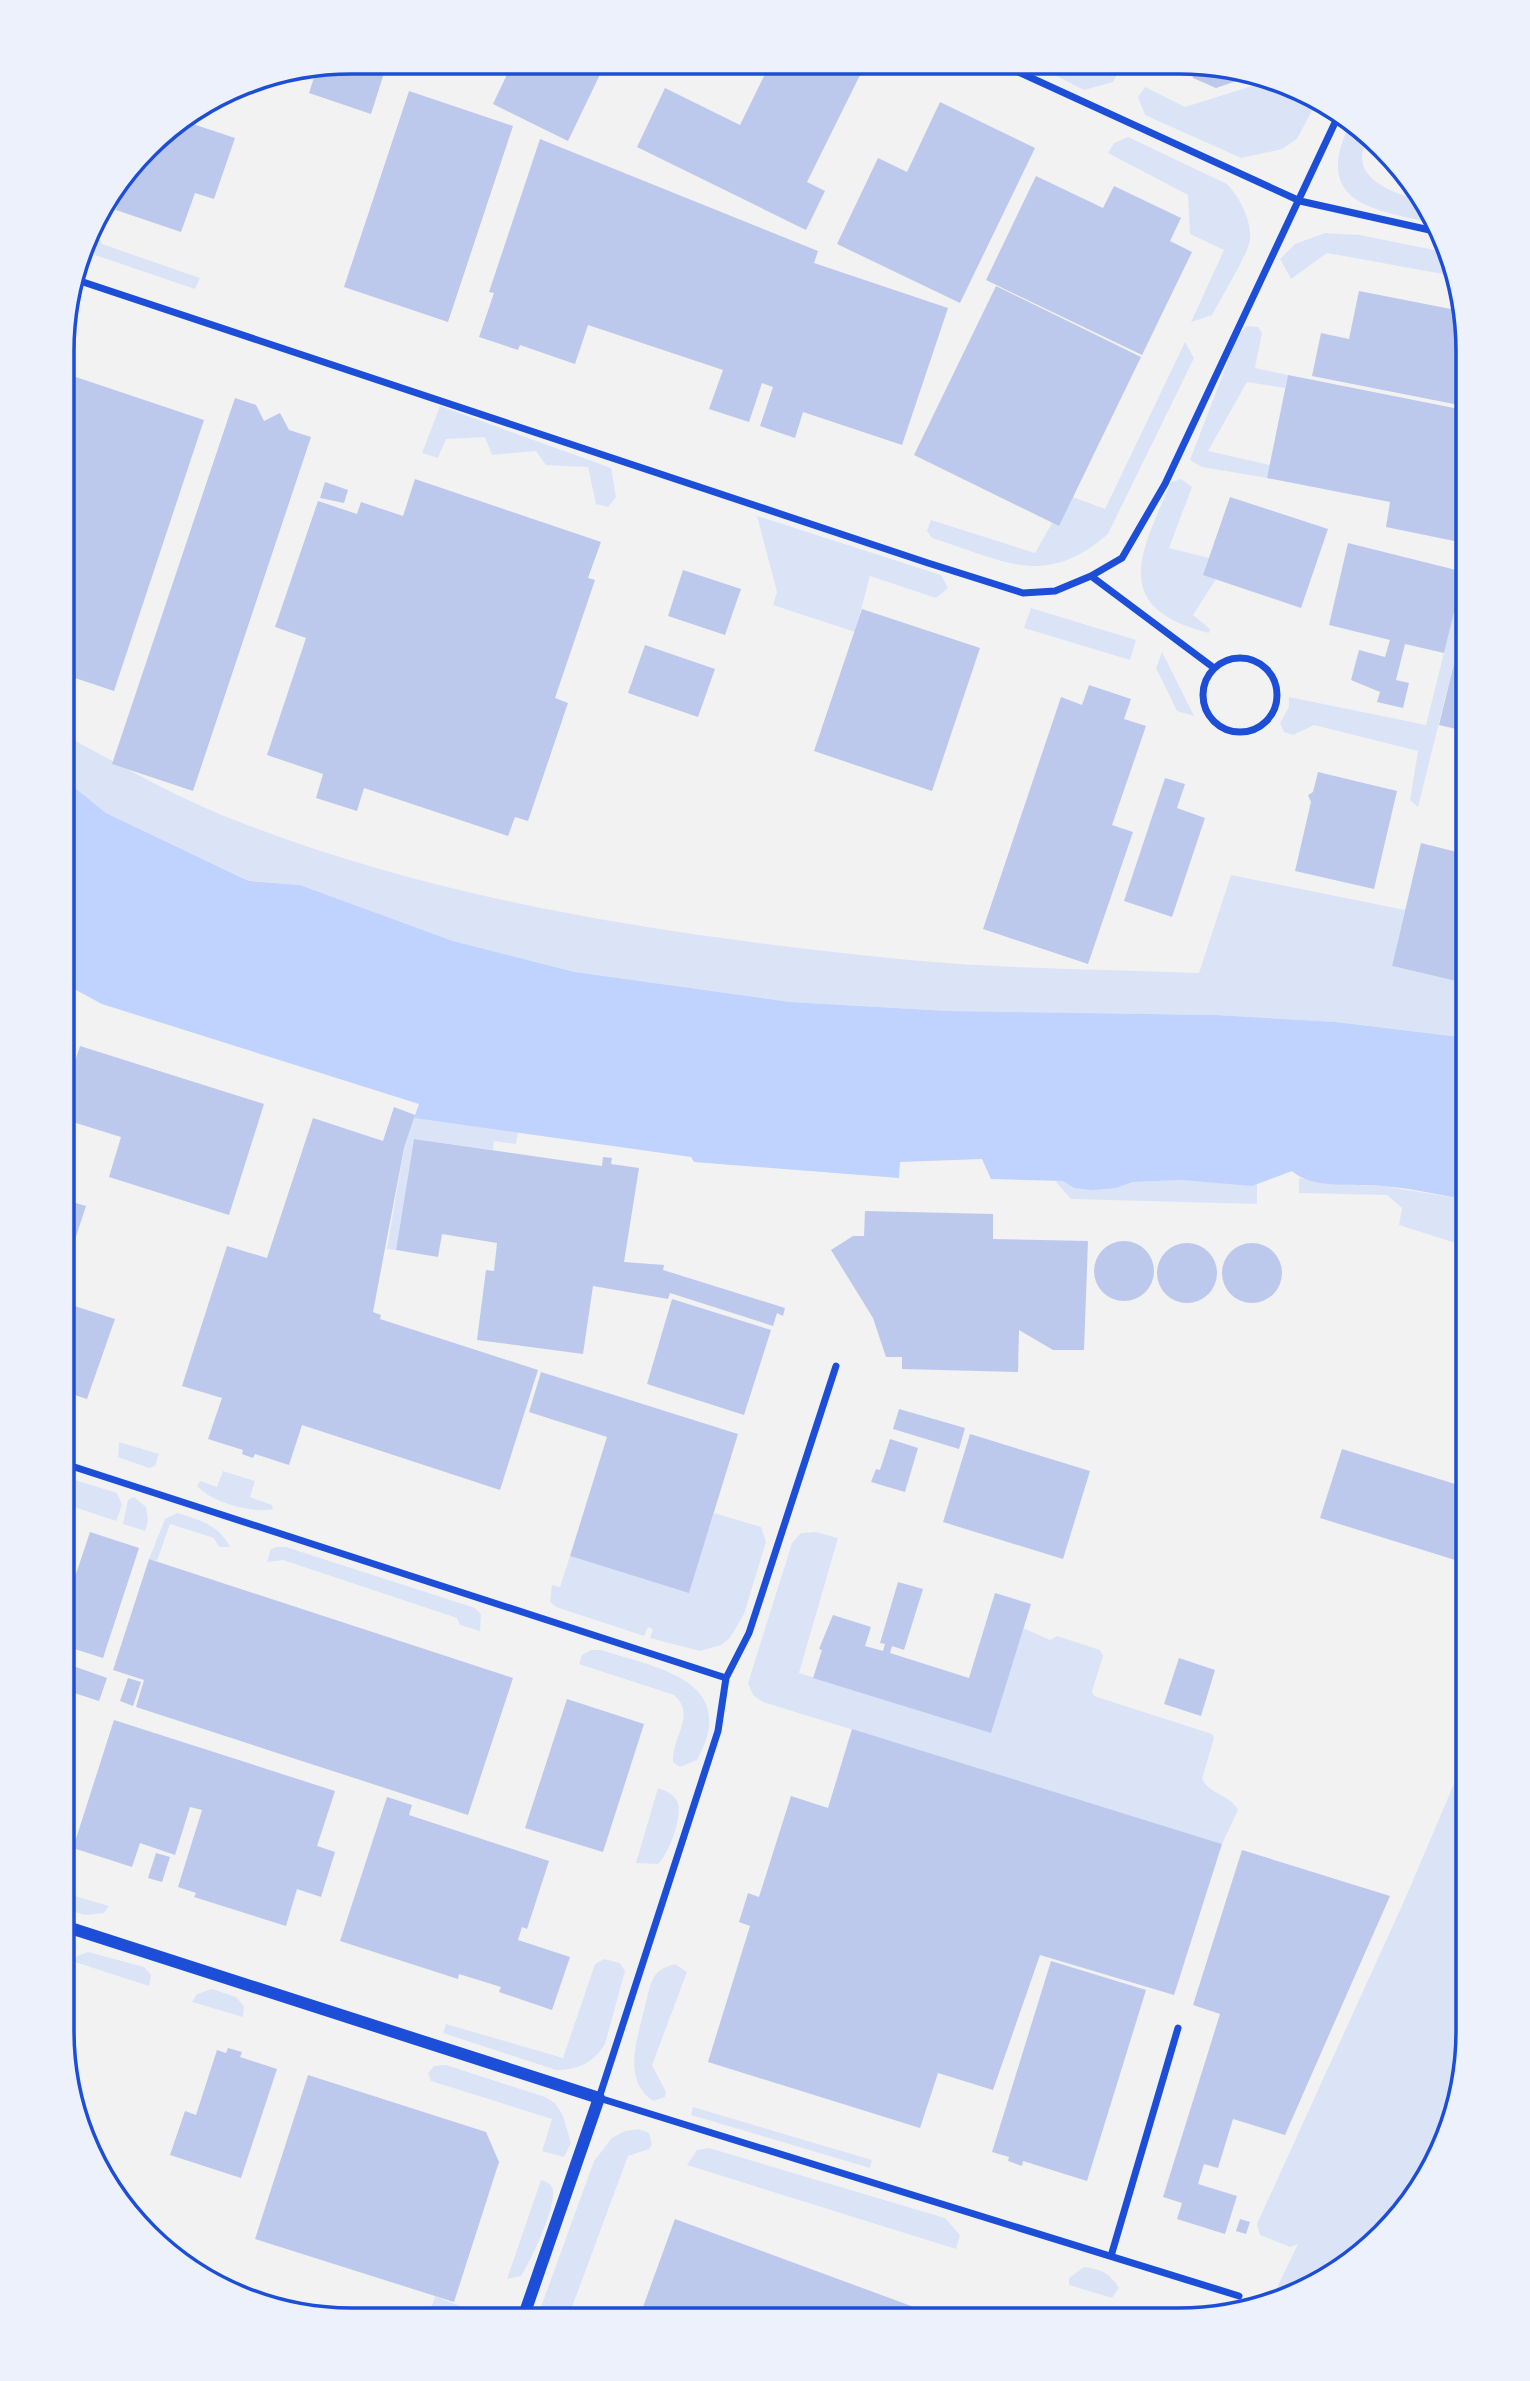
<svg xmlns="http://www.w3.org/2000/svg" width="1530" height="2381" font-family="Ubuntu,sans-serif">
	<rect width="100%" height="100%" fill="#f2f2f2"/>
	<!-- green -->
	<path fill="#dbe4f7" d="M1031 63H1096L1117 74 1113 82 1084 90Z
		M1274 79 1290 83 1318 99 1297 139 1282 149 1241 158 1145 115 1138 97 1145 87 1185 107Z
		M1352 119 1370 136C1342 176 1394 195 1425 201L1438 224C1372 210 1309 204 1352 119Z
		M1128 137 1227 184C1240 198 1252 221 1250 240 1248 254 1220 300 1212 315L1191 322 1224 250 1190 234 1188 195 1108 153 1114 143Z
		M94 227 102 244 200 278 195 289 95 255 87 235 89 228Z
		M1325 233 1360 235 1449 253 1454 276 1327 253 1291 279 1280 259 1295 244Z
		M1246 326 1258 327 1262 333 1255 368 1288 375 1285 388 1247 382 1208 451 1270 465 1267 478 1202 467 1190 460 1236 340Z
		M1185 342 1194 358 1108 534C1043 590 1004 560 932 538L927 531 931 520 1035 553 1052 523 1058 525 1073 497 1105 509Z
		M440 406 611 468 616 497 608 507 596 504 588 467 546 465 536 451 492 455 485 437 446 439 438 458 422 453Z
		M1181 479 1192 487 1169 548 1209 558 1216 579 1193 615 1210 629 1209 633C1107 608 1142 551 1171 482Z
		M757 516 941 575 948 588 936 598 870 576 855 632 773 605 777 592Z
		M1469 568V602L1418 807 1410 800 1418 751 1314 725 1293 735 1284 732 1280 723 1289 707V697L1426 725 1464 572Z
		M1031 608 1136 640 1130 660 1024 628Z
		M1162 652 1194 716 1177 711 1156 668Z
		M63 734C120 765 177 798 237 821 452 905 682 937 910 960 1006 969 1103 969 1199 973L1231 875 1405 910 1392 966 1469 984 1468 1038 1336 1022 1216 1015 948 1011 790 1002 575 972 453 941 300 885 250 881 106 813 63 778Z
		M414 1118 518 1132 516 1144 494 1141 493 1150 414 1139 396 1250 387 1249 404 1148Z
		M1299 1178 1331 1184 1383 1186 1468 1200V1254L1464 1252 1465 1246 1399 1225 1402 1208 1387 1195 1299 1193Z
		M1182 1180 1257 1182V1204L1071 1199 1055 1181H1063L1074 1188H1116L1133 1182Z
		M119 1442 159 1454 155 1466 149 1468 118 1457Z
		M223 1471 255 1481 250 1497 272 1505 273 1509C253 1514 211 1502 197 1486L200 1481 217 1487Z
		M72 1479 117 1493 122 1505 116 1521 62 1503V1481Z
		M134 1497 146 1507 148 1520 145 1531 123 1524 128 1500Z
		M177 1513C200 1520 219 1525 230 1547H219L214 1538 170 1524 157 1561 149 1559 165 1519Z
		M714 1513 761 1527 766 1542 744 1614 730 1638 721 1645 700 1651 650 1638 653 1629 648 1627 644 1636 556 1607 550 1602 552 1585 560 1587 570 1556 688 1592Z
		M816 1532 838 1538 799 1673 956 1721 1023 1628 1050 1640 1057 1636 1100 1650 1103 1656 1092 1691 1094 1696 1212 1734 1214 1738 1202 1779C1210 1795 1230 1794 1238 1810L1222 1844 763 1702 753 1695 748 1683 792 1543 801 1533Z
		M277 1547H286L475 1608 481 1614 480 1631 460 1625 457 1618 283 1560 267 1562 271 1549Z
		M591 1650H601C657 1668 741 1680 697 1760L680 1767 673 1762C671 1738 697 1715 674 1695L579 1664 582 1655Z
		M1468 1751V2050L1463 2075 1408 2204 1356 2260 1291 2298 1270 2302 1298 2244 1290 2247 1260 2235 1257 2224 1405 1899Z
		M658 1788C666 1791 673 1794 677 1801 684 1815 668 1855 658 1864L636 1863Z
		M61 1892 109 1906 104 1913 85 1915 61 1908Z
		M88 1952 144 1967 151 1975 149 1986 75 1962 77 1956Z
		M604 1959 620 1963 625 1971 605 2044C594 2063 577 2070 556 2070L443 2033 446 2024 563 2058 595 1964Z
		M675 1964 687 1972 652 2065 666 2092 665 2097 653 2101C622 2080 637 2040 644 2010 647 2000 648 1988 653 1979 658 1969 665 1967 675 1964Z
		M212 1989 236 1997 244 2006 243 2017 192 2002 197 1994Z
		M446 2065 545 2097 555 2103 563 2116 571 2143 564 2157 542 2151 552 2119 431 2081 428 2073 434 2066Z
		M693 2107 872 2160 870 2168 691 2115Z
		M639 2129 649 2133 652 2145 649 2149 628 2156 568 2318H537L594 2161 612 2138 625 2131Z
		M709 2148 945 2218 960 2235 956 2249 687 2165 697 2150Z
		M541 2180C547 2182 552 2184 553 2190 556 2207 531 2261 521 2276L507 2279Z
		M1084 2267C1101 2269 1110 2273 1119 2288L1112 2298 1069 2285V2278Z
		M435 2296 489 2318H428Z"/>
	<!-- water -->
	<path fill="#bfd3fe" d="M63 778 106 813 249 881 300 885 453 941 575 972 790 1002 948 1011 1216 1015 1336 1022 1468 1038V1200C1440 1195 1411 1188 1382 1186 1355 1183 1313 1190 1292 1171L1252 1186 1182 1180 1133 1182 1116 1188 1092 1190 1074 1188 1063 1181 991 1179 982 1159 900 1162 899 1178 694 1162 691 1157 414 1118 419 1104 102 1004 63 983Z"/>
	<!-- building -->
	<path fill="#bdc9ec" d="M350 61 385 70 371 114 309 93 317 68Z
		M513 62H606L568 141 493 104Z
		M747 62 856 63 864 67 807 182 825 191 806 230 637 147 665 88 740 125 766 72Z
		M1189 64H1218L1257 74 1216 88 1193 78Z
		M409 91 513 126 448 322 344 287Z
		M940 102 1035 148 960 303 837 244 878 158 907 172Z
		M181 120 235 138 214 199 195 193 181 232 116 210 129 173 159 133Z
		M540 139 818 251 814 263 948 308 902 445 803 412 795 438 760 426 773 387 762 383 749 422 709 409 723 370 588 325 575 364 520 345 518 350 479 337 494 293 489 292Z
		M1036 176 1103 208 1114 186 1181 218 1170 241 1192 252 1142 355 986 280Z
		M996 286 1141 357 1059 526 914 455Z
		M1359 291 1461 311 1469 350V407L1312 376 1321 333 1349 339Z
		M64 373 204 420 114 691 63 674Z
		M1288 375 1469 411V544L1386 527 1390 502 1267 478Z
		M235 398 256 405 264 421 280 413 289 430 311 437 193 791 112 764Z
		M415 479 601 542 588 578 595 580 555 698 568 703 528 821 515 817 508 836 364 788 357 811 316 798 323 774 267 755 306 638 275 627 318 501 357 514 361 502 403 516Z
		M325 482 348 490 344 503 320 498Z
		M1230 497 1328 529 1301 608 1203 575Z
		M1348 543 1464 572 1444 653 1405 644 1396 680 1409 683 1403 708 1377 702 1380 692 1351 680 1359 650 1385 657 1390 640 1329 625Z
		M683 570 741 589 725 635 668 616Z
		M1468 606H1469V732L1439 725Z
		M862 609 980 648 932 791 814 751Z
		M645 645 715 669 698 717 628 693Z
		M1089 685 1131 699 1124 719 1146 726 1112 825 1133 832 1088 964 983 929 1061 697 1082 705Z
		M1318 772 1397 791 1374 889 1295 871 1311 802 1308 795 1313 792Z
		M1165 778 1185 784 1177 808 1205 818 1172 917 1124 901Z
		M1469 827V984L1392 966 1421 843 1461 853Z
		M80 1046 264 1104 229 1215 109 1177 121 1137 63 1119V1100Z
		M394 1107 415 1115 404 1148 373 1312 381 1315 380 1319 538 1370 500 1490 302 1425 289 1465 255 1454 253 1458 242 1454 243 1450 208 1439 222 1398 182 1386 227 1246 267 1258 313 1118 383 1141Z
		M414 1139 602 1166 603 1157 612 1158 611 1164 639 1168 624 1262 664 1265 663 1270 785 1308 783 1316 777 1313 773 1326 670 1293 668 1299 593 1286 583 1354 477 1340 486 1270 494 1271 497 1243 442 1234 438 1257 396 1250Z
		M62 1199 86 1206 63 1276H62Z
		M865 1211 993 1214V1239L1088 1241 1084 1350H1053L1019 1330 1018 1372 902 1369V1357H886L873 1318 831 1250 853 1236H864Z
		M1094 1271a30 30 0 1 1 60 0a30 30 0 1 1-60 0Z
		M1222 1273a30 30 0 1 1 60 0a30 30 0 1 1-60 0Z
		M1157 1273a30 30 0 1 1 60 0a30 30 0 1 1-60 0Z
		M672 1299 771 1330 744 1415 647 1384Z
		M62 1302 115 1319 87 1399 62 1391Z
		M541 1372 738 1434 689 1593 570 1556 607 1437 529 1412Z
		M899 1409 965 1428 959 1449 893 1429Z
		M970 1434 1090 1471 1063 1559 943 1522Z
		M890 1439 918 1448 905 1492 871 1482 876 1469 880 1470Z
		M1342 1449 1468 1488V1564L1320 1518Z
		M90 1532 139 1548 103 1658 62 1645V1616Z
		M149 1559 513 1678 468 1815 136 1707 144 1680 113 1670Z
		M898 1582 923 1589 904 1650 892 1646 890 1653 969 1678 995 1593 1031 1604 991 1733 813 1678 822 1650 819 1649 833 1615 871 1627 865 1646 883 1651 885 1644 880 1643Z
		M1179 1658 1215 1670 1201 1716 1164 1704Z
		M62 1662 107 1678 99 1701 62 1689Z
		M128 1678 141 1682 133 1706 120 1701Z
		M567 1699 644 1724 603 1852 525 1828Z
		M114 1720 335 1791 317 1846 335 1852 321 1897 297 1889 286 1926 194 1897 196 1893 178 1887 202 1810 190 1807 175 1855 140 1843 132 1867 73 1848Z
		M852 1729 1222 1844 1174 1995 1040 1955 993 2090 938 2073 920 2128 708 2062 750 1926 739 1922 748 1893 759 1897 791 1796 828 1808Z
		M387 1797 412 1805 409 1815 549 1861 527 1929 522 1927 518 1940 570 1957 552 2010 499 1992 501 1987 459 1974 458 1979 340 1941Z
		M62 1800 70 1803 62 1828Z
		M1242 1850 1390 1896 1285 2135 1233 2119 1218 2168 1204 2164 1198 2184 1237 2196 1225 2234 1177 2219 1182 2203 1163 2197 1220 2014 1193 2005Z
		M156 1853 170 1857 162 1882 148 1878Z
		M1051 1961 1146 1990 1087 2181 1023 2161 1022 2166 1008 2161 1009 2157 992 2152Z
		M228 2048 242 2052 240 2057 277 2069 241 2178 170 2155 185 2111 196 2115 217 2050 226 2053Z
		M308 2075 486 2132 499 2162 454 2302 255 2239Z
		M675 2219 933 2314 931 2319 639 2318Z
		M1240 2219 1250 2222 1246 2234 1236 2231Z"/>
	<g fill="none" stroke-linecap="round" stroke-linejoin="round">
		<!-- minor -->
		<path stroke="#1d4ed8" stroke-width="7" d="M999 63 1300 201 1443 233
			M74 279 928 563 1023 593 1055 591 1091 576 1122 558 1165 484 1340 112
			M1091 576 1214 668
			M1203 695a37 37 0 1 1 74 0a37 37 0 1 1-74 0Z
			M836 1366 749 1633 726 1678 718 1731 599 2098 1239 2296
			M62 1463 726 1678
			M1111 2256 1178 2028"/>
		<!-- tertiary -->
		<path stroke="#1d4ed8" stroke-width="12" d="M61 1925 599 2098 523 2318"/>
	</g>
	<!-- crop -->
	<path d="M0 0H1530V2381H0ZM351 74H1179A277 277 0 0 1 1456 351V2031A277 277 0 0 1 1179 2308H351A277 277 0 0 1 74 2031V351A277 277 0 0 1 351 74Z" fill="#edf1fc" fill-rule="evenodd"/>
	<path fill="none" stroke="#1d4ed8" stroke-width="3.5" d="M351 74H1179A277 277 0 0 1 1456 351V2031A277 277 0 0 1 1179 2308H351A277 277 0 0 1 74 2031V351A277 277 0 0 1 351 74Z"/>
</svg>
